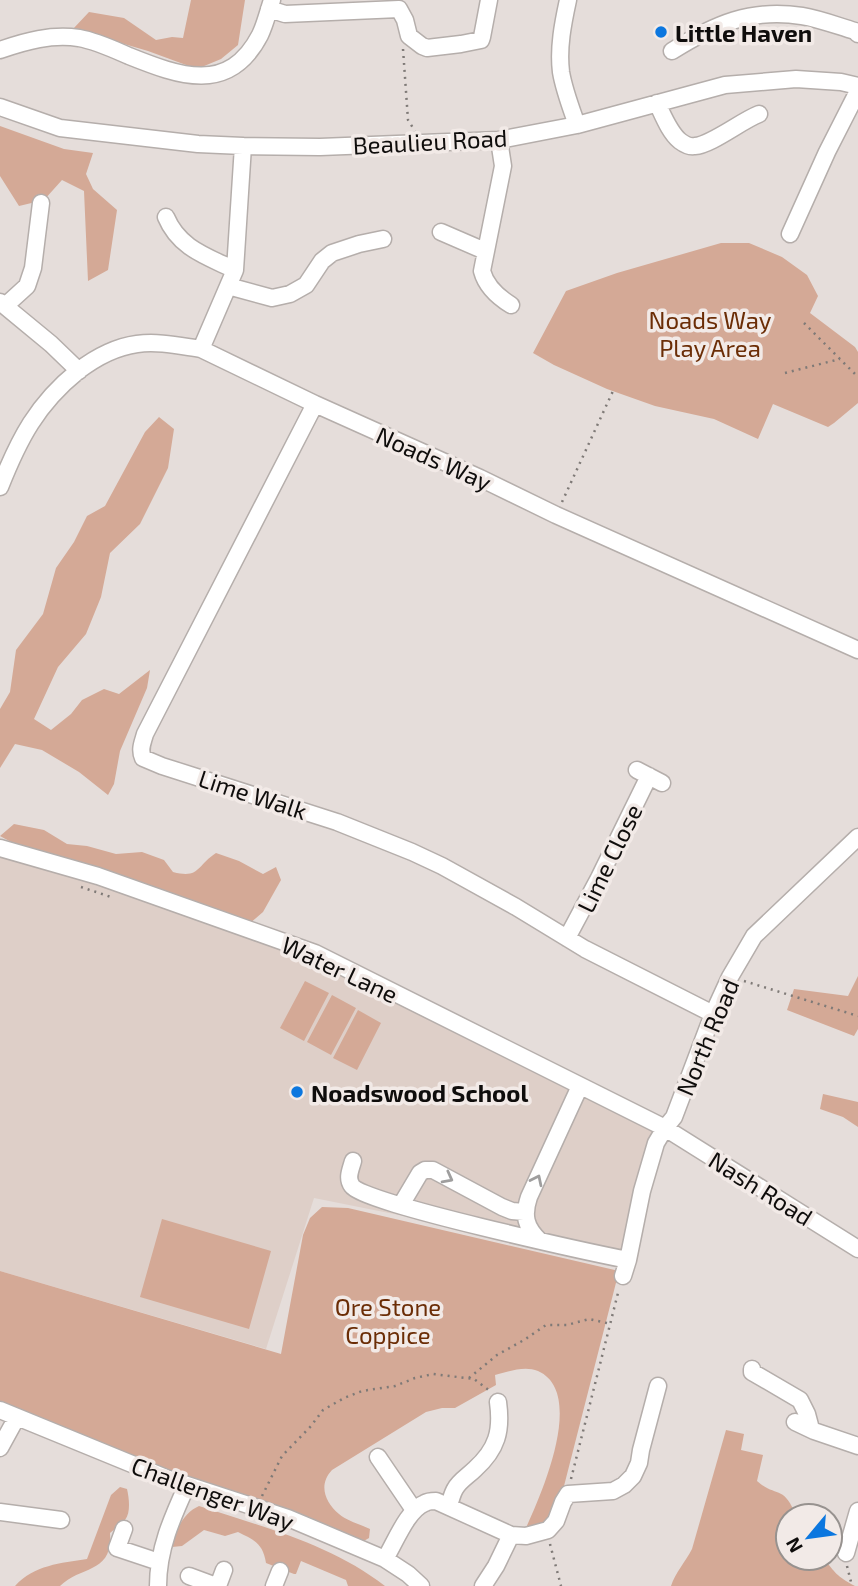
<svg xmlns="http://www.w3.org/2000/svg" width="858" height="1586" font-family="'Exo 2',sans-serif">
	<rect width="100%" height="100%" fill="#e5ddda"/>
	<!-- built -->
	<path fill="#decfc8" d="M0 848 315 953 654 1124 619 1259 314 1198 266 1349 0 1271Z"/>
	<!-- green -->
	<path fill="#d4a996" d="M191 0H245L238 45 221 59 197 69 148 51 73 29 89 12 124 18 156 40 172 37 183 38Z
		M0 126 64 149 93 153 86 174 93 189 117 210 108 270 88 281 84 191 62 180 44 200 19 206 0 176Z
		M721 243H749L782 257 807 275 818 296 810 313 855 347 858 352V403L834 423 828 427 773 404 758 439 714 419 655 406 607 389 554 365 533 353 566 291 617 273Z
		M159 417 174 429 168 468 140 524 110 553 101 597 86 634 58 667 34 719 51 730 71 714 82 700 104 689 119 694 150 670 147 688 120 751 114 784 108 795 79 772 42 750 15 744 0 768V709L10 692 16 650 43 614 56 568 74 542 87 516 105 506 145 432Z
		M14 824 44 830 67 844 87 846 116 854 142 852 164 860 173 872C200 879 196 866 216 853L239 861 263 874 276 867 281 880 263 912 242 930 24 849 0 836Z
		M858 976V1029L854 1036 787 1010 794 989 848 996Z
		M305 981 329 993 304 1041 280 1028Z
		M332 995 356 1008 331 1055 307 1042Z
		M358 1010 381 1023 357 1070 333 1058Z
		M823 1094 858 1102V1127L843 1117 820 1109Z
		M322 1207 348 1208 619 1271 564 1486 550 1519 543 1525 525 1530C540 1497 587 1393 538 1371 524 1365 508 1372 495 1375L496 1385 455 1408H442L426 1412 332 1470C318 1485 325 1502 339 1514 347 1521 360 1524 370 1529L369 1538 362 1542 328 1526 162 1472 0 1403V1271L281 1354 303 1235 310 1218Z
		M162 1219 271 1251 249 1329 140 1297Z
		M726 1430 744 1434 741 1450 763 1455 757 1481C776 1498 784 1484 796 1516H788V1558H823C836 1573 836 1576 855 1586H671C675 1573 686 1561 692 1549Z
		M120 1487 127 1489C129 1498 131 1512 125 1520 122 1524 115 1529 110 1533 113 1574 81 1565 60 1586H15C34 1565 61 1563 87 1559L111 1495Z
		M199 1506C263 1527 331 1544 385 1586H348L346 1580 301 1561 296 1574H294L266 1563C263 1543 254 1540 238 1532L225 1536 204 1530 182 1546 172 1547C175 1531 183 1513 199 1506Z"/>
	<g fill="none" stroke-linecap="round" stroke-linejoin="round">
		<defs>
			<path id="minor" d="M568 0C563 23 558 48 561 72 564 90 571 108 577 125
				M269 9 285 14 399 9 405 20 409 36 422 46 427 48 461 44 481 40 482 37 489 0
				M0 50C26 41 51 34 79 38 96 41 113 49 129 56 179 76 229 95 260 35 265 25 268 12 272 0
				M672 51C715 24 751 8 802 16 820 19 838 26 855 31L858 34
				M657 103C663 115 669 132 680 141 684 144 690 147 695 146 711 145 741 121 759 114
				M0 107 60 128 198 144 243 146 320 147 499 140 577 125 725 85 796 79 841 82 858 86
				M499 140 503 166 482 271C486 286 498 297 511 305
				M243 146 235 270 201 349 315 404 480 478 556 515 858 650
				M166 217C179 248 206 256 235 270
				M441 232 485 251
				M790 234 827 152 858 91
				M228 286 272 298 290 294 306 285 322 261 332 253 359 244 383 239
				M0 302 51 344 79 371
				M5 306 27 286 33 268 41 203
				M315 404 145 734C143 742 139 749 143 758L162 766 337 822 412 852 442 866 516 907 585 949 713 1014
				M0 487C19 439 37 404 78 371 95 358 115 347 137 344 158 341 180 346 201 349
				M637 770 662 783
				M0 848 98 876 315 953 665 1128 858 1249
				M567 938 599 878 649 776
				M353 1161C351 1169 346 1178 352 1186 362 1203 593 1253 628 1260
				M401 1205 420 1173 425 1170H433L502 1207 512 1211 524 1212
				M540 1241C525 1227 523 1215 529 1197L580 1086
				M623 1276 628 1260 642 1191 656 1143 665 1128 674 1117 713 1014 730 977 754 936 858 837
				M752 1369V1372L800 1400 807 1414 811 1429
				M0 1410 166 1478 288 1518 385 1559 408 1574 421 1586
				M795 1422 814 1431 858 1446
				M0 1448 17 1417
				M378 1457 414 1510
				M449 1505C451 1500 452 1494 455 1489 459 1481 468 1476 475 1469 497 1449 502 1431 498 1402
				M0 1512 61 1520
				M124 1529 117 1548 159 1562
				M846 1553 858 1511
				M385 1559C395 1543 407 1510 425 1503 428 1501 432 1501 436 1501L511 1535 526 1536 548 1530 556 1521 563 1502 568 1494 613 1491 624 1485 633 1476 639 1463 641 1450 658 1386
				M189 1576 216 1586
				M158 1586C158 1549 172 1518 187 1485
				M218 1586 224 1570
				M274 1586 280 1571
				M483 1586 496 1566 511 1535"/>
		</defs>
		<!-- minor casing -->
		<use href="#minor" stroke="#b5aeab" stroke-width="19"/>
		<!-- path -->
		<path stroke="#7f7a77" stroke-width="2.5" stroke-dasharray="2 5" stroke-linecap="butt" d="M403 49 408 120 415 131
			M804 323 858 377
			M785 373 840 359
			M562 502 613 391
			M81 887 114 898
			M744 981 858 1016
			M469 1378 497 1355 524 1340 546 1325H567L589 1319 611 1324
			M571 1479 619 1289
			M262 1496 282 1456 311 1426 323 1410 344 1398 362 1391 395 1386 415 1378 433 1374 474 1379 490 1391
			M550 1544 561 1586
			M847 1566 852 1586"/>
		<!-- minor -->
		<use href="#minor" stroke="#fff" stroke-width="16"/>
	</g>
	<!-- one-way arrows -->
	<defs><path id="oneway-chevron" d="M-2-3.5L2.5 0L-2 3.5" fill="none" stroke-width="1.6" stroke-linecap="round" stroke-linejoin="round" transform="scale(1.75)"/></defs>
	<g stroke="#9f9e9e">
		<use href="#oneway-chevron" transform="translate(448 1178) rotate(28)"/>
		<use href="#oneway-chevron" transform="translate(537 1180) rotate(-64)"/>
	</g>
	<!-- markers -->
	<g fill="#0c77df" stroke="#f2eae7" stroke-width="2.5">
		<circle cx="661" cy="32" r="7"/>
		<circle cx="297" cy="1092" r="7"/>
	</g>
	<g text-anchor="middle" dominant-baseline="central" stroke-width="7" stroke-linejoin="round" paint-order="stroke">
		<!-- poi labels -->
		<g font-size="24" font-weight="bold" fill="#0f0d0c" stroke="#f2eae7" text-anchor="start">
			<text x="675" y="32">Little Haven</text>
			<text x="311" y="1092">Noadswood School</text>
		</g>
		<!-- street labels -->
		<g font-size="24" fill="#0f0d0c" stroke="#f2eae7">
			<text transform="translate(430 141) rotate(-3)">Beaulieu Road</text>
			<text transform="translate(434 458) rotate(24)">Noads Way</text>
			<text transform="translate(253 794) rotate(18)">Lime Walk</text>
			<text transform="translate(609 858) rotate(-64)">Lime Close</text>
			<text transform="translate(340 969) rotate(25)">Water Lane</text>
			<text transform="translate(707 1037) rotate(-67)">North Road</text>
			<text transform="translate(761 1188) rotate(32)">Nash Road</text>
			<text transform="translate(213 1493) rotate(20)">Challenger Way</text>
		</g>
		<!-- park labels -->
		<g font-size="24" fill="#6b2d06" stroke="#f2eae7">
			<text x="710" y="319">Noads Way<tspan x="710" dy="28">Play Area</tspan></text>
			<text x="388" y="1306">Ore Stone<tspan x="388" dy="28">Coppice</tspan></text>
		</g>
	</g>
	<!-- north arrow -->
	<g transform="translate(809 1537) rotate(241)"><circle r="33" fill="#f2eae7" stroke="#97928f" stroke-width="2"/>
	<path d="M0-5L12 26L0 18L-12 26Z" fill="#0c77df"/>
	<text y="-10" font-size="19" font-weight="bold" text-anchor="middle" fill="#0f0d0c">N</text>
	</g>
</svg>
